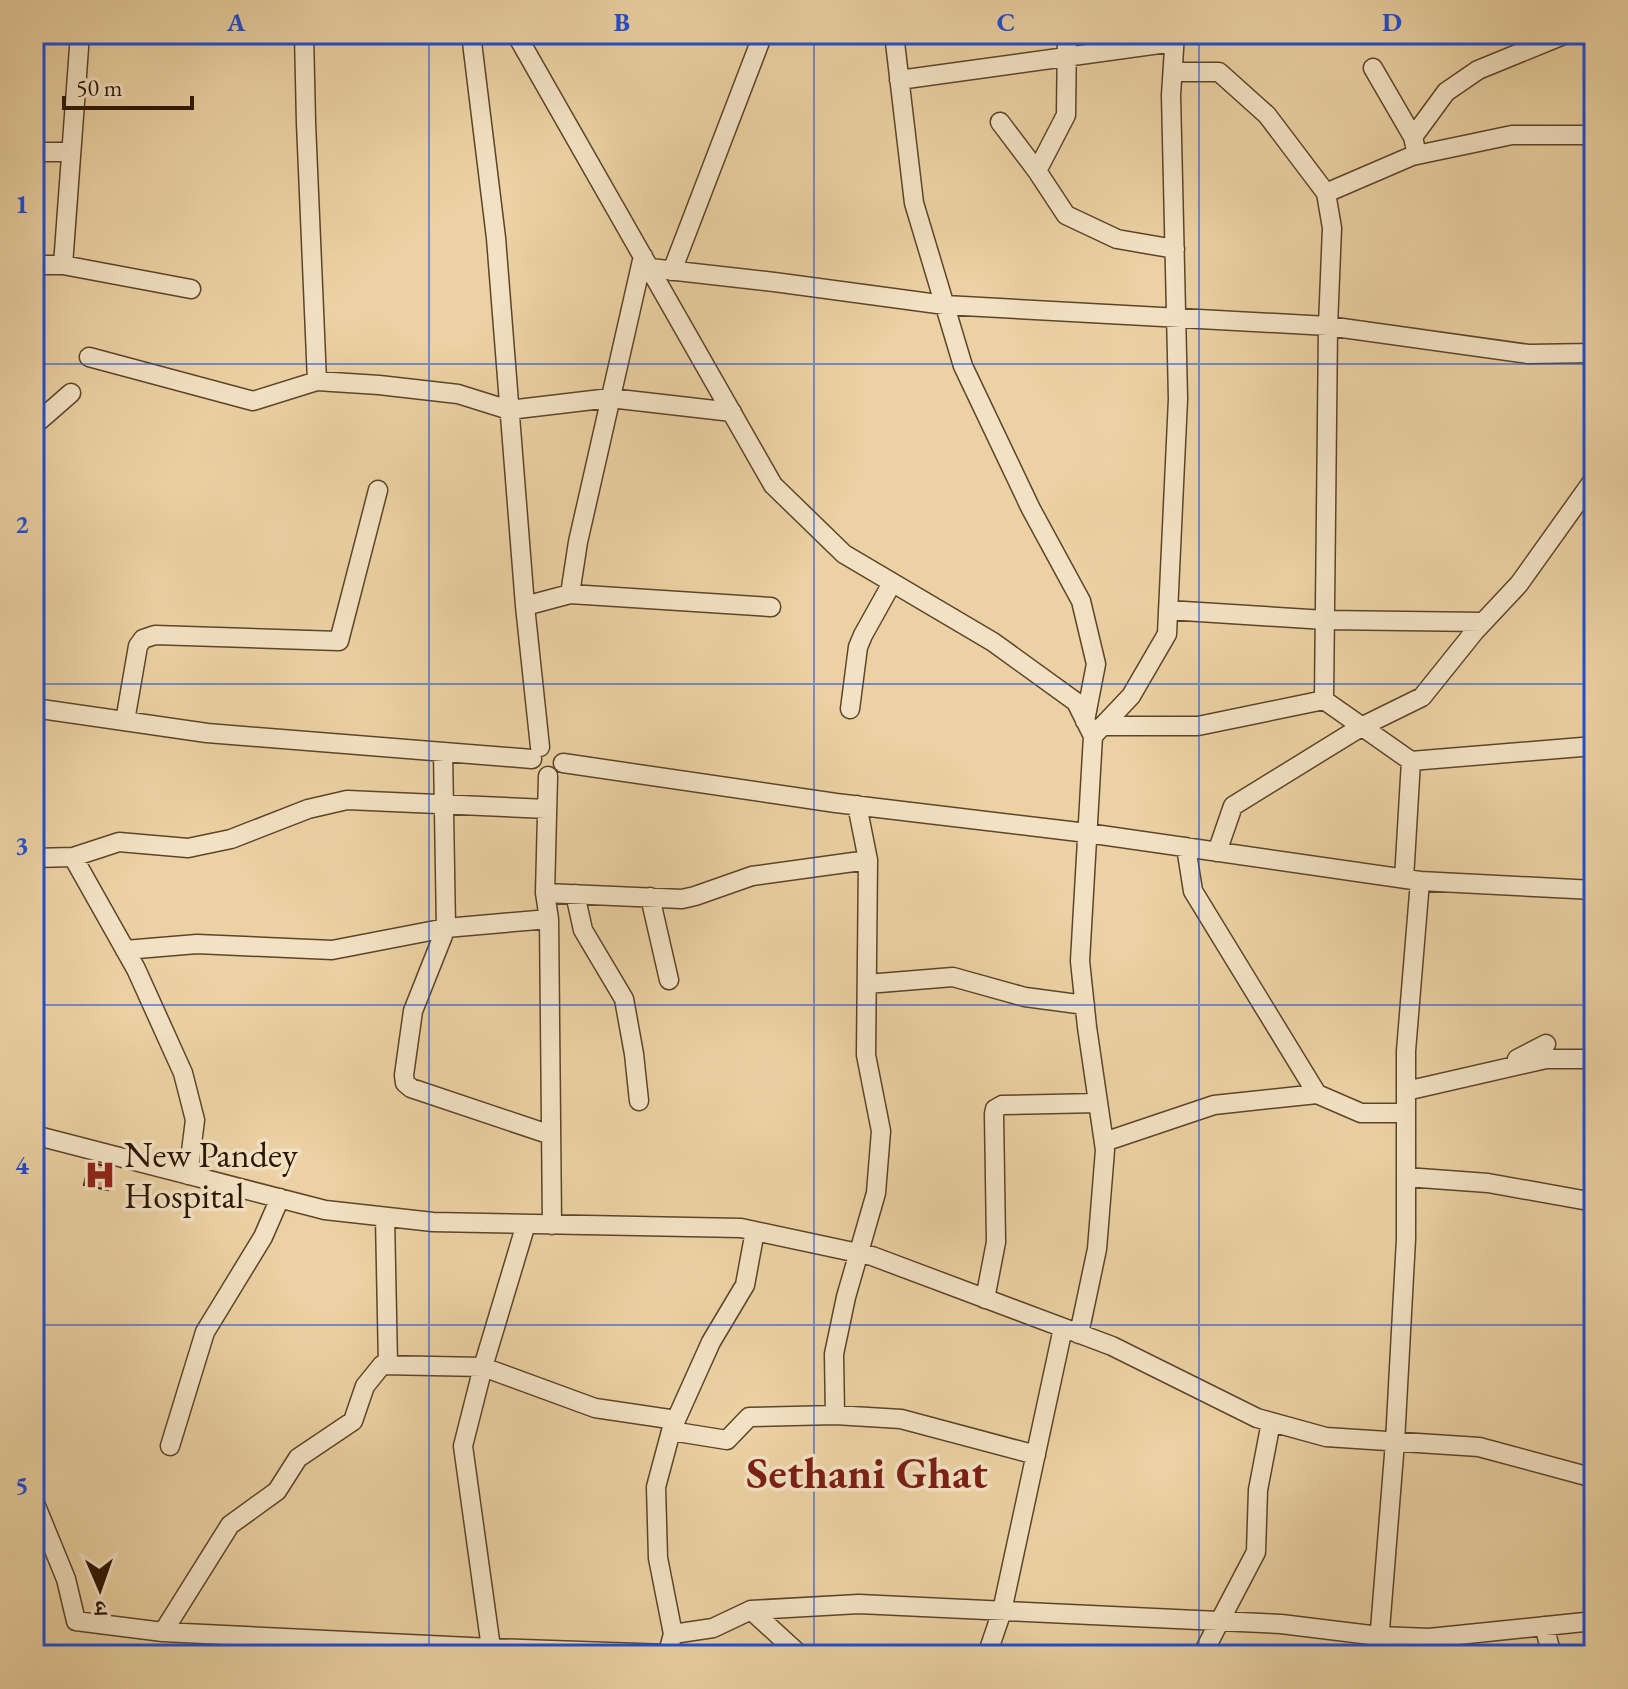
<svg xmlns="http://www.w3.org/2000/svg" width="1628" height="1689" font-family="'EB Garamond','Noto Serif Devanagari',serif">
	<rect width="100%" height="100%" fill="#ebd1a3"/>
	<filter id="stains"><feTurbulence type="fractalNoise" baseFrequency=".0025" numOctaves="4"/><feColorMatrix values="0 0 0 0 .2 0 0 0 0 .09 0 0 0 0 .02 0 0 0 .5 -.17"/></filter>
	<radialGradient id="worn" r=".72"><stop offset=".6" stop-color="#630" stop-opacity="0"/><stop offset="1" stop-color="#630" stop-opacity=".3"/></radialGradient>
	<!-- building -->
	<path fill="#e39d83" stroke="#2c1600" stroke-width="2" d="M89 1162 113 1168 108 1190 84 1185Z"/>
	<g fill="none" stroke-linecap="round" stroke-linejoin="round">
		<defs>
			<path id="minor" d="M304 34 306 123 317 381
				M471 34 496 238 525 606 540 747
				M516 34 773 485 844 554 993 642 1076 702 1093 736 1080 961 1087 1027 1105 1150 1097 1249 1079 1334
				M894 34 914 203 963 366 1031 509 1081 601 1096 664 1085 721
				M1373 68 1413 137
				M1173 72H1219L1267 115 1326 193 1332 228 1328 326 1324 700 1411 761 1594 746
				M899 80 1174 42
				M1000 122 1037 171 1066 215 1117 239 1175 249
				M34 152H71
				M1417 155 1413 137 1446 92 1478 70 1566 34
				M1037 171 1066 115 1067 34
				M1326 193 1412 156 1512 135H1594
				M34 265H63L191 289
				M63 265 80 34
				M650 268 774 282 945 305 1328 326 1528 354 1594 353
				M672 271 763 34
				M89 357 253 401 317 381 379 385 458 394 509 410 610 398 732 412
				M34 422 39 421 71 393
				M570 594 771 607
				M525 606 570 594 578 542 643 256
				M1168 610 1325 620 1483 622
				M34 708 207 733 532 759
				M850 709 858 647 863 635 892 583
				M125 721 138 646 143 639 155 635 339 641 378 490
				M1102 726H1198L1324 700
				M1093 736 1131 696 1167 634 1178 399 1171 95 1175 34
				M443 752 446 928 413 1011 404 1075 405 1083 411 1088 551 1135
				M563 763 836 803 1087 833 1420 881 1406 1051V1239L1395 1442 1378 1655
				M548 776 545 893 549 919 552 1225
				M1186 847 1193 891 1317 1094 1361 1113H1406
				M1217 852 1233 806 1361 727 1422 697 1475 631 1519 584 1594 479
				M73 857 136 969 183 1073 195 1120 188 1175
				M34 858 73 857 119 842 188 848 231 839 308 809 347 800 547 809
				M1404 879 1411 761
				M1420 881 1594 890
				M545 893 682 899 695 896 752 876 868 860
				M575 894 583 930 624 999 634 1054 639 1101
				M650 897 669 980
				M125 950 197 944 332 950 446 928 549 919
				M867 984 953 977 1025 997 1085 1005
				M1517 1059 1546 1044
				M1406 1091 1546 1059H1594
				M34 1135 325 1210 433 1222 741 1228 872 1256 1112 1346 1257 1418 1326 1437 1479 1447 1594 1478
				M1104 1142 1214 1105 1317 1094
				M1406 1177 1488 1183 1594 1202
				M385 1217 388 1365
				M526 1224 483 1367 463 1446 491 1648 668 1654
				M985 1299 996 1242 994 1114 995 1109 1002 1105 1098 1103
				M835 1415 834 1354 846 1297 876 1193 881 1131 866 1055 868 860 857 805
				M671 1431 727 1440 749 1417 835 1415 901 1419 1036 1455
				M170 1446 205 1332 263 1237 280 1198
				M34 1501 66 1579 76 1621 163 1632
				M751 1610 800 1655
				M1544 1626 1552 1655
				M673 1634 713 1628 751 1610 859 1604 1281 1624 1379 1636 1429 1638 1594 1621
				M670 1645 673 1634 658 1558 656 1487 671 1431 711 1342 745 1285 755 1231
				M491 1648 163 1632 230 1525 277 1491 298 1458 353 1421 365 1386 382 1365 483 1367 595 1408 676 1420
				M987 1655 1002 1611 1063 1328
				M1202 1655 1256 1552 1258 1490 1271 1422"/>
		</defs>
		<!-- minor casing -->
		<use href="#minor" stroke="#5c4529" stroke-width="21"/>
		<!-- minor -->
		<use href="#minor" stroke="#f2e1c3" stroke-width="18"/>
	</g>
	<!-- grid -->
	<path fill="none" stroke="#1d4ed8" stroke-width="2" stroke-opacity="0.55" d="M429 34V1655M814 34V1655M1199 34V1655M34 364H1594M34 684H1594M34 1005H1594M34 1325H1594"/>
	<!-- icons -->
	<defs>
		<symbol id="hospital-bare" viewBox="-9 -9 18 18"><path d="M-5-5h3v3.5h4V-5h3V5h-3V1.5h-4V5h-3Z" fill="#8f2418" stroke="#f2e1c3" stroke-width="2.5" paint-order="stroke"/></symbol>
	</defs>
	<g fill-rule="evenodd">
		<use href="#hospital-bare" x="78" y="1153" width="44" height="44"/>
	</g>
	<g text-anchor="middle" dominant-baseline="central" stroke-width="7" stroke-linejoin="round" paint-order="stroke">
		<!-- poi labels -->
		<g font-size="36" fill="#2c1600" stroke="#f2e1c3" text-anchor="start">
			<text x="124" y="1154">New Pandey<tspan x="124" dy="41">Hospital</tspan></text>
		</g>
		<!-- district labels -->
		<g font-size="44" font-weight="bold" fill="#7a1f14" stroke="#f2e1c3">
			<text x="867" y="1472">Sethani Ghat</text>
		</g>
	</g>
	<!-- margin -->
	<rect width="1628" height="1689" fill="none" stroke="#ebd1a3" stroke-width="88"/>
	<!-- north arrow -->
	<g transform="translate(100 1589) rotate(178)" stroke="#f2e1c3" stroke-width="6" paint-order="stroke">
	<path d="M0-6L14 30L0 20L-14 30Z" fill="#2c1600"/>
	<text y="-12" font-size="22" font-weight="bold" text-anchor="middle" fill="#2c1600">उ</text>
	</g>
	<!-- scale -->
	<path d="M64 96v12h128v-12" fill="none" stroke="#2c1600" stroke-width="4"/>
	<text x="76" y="96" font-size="24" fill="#2c1600" stroke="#f2e1c3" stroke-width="6" paint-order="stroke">50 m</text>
	<rect x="44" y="44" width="1540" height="1601" fill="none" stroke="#1d4ed8" stroke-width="3"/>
	<g font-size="26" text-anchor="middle" font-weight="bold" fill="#1d4ed8">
		<text x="236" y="31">A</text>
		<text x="622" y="31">B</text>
		<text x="1006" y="31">C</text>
		<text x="1392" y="31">D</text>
		<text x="22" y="213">1</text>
		<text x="22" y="533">2</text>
		<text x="22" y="854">3</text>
		<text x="22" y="1174">4</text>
		<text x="22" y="1494">5</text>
	</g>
	<rect width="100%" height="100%" filter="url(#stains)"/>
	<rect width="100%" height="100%" fill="url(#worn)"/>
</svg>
